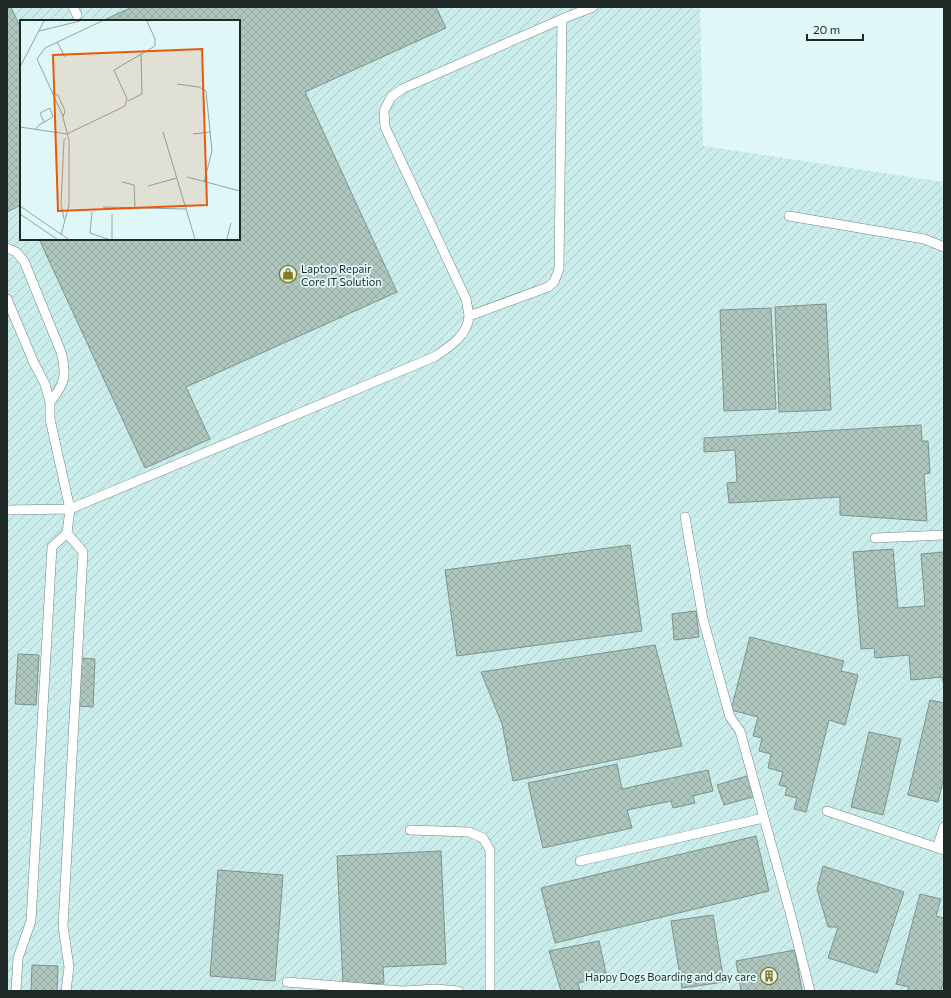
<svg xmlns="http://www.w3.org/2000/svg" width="951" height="998" font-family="Commissioner,sans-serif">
	<defs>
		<pattern id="industrial-furrows" width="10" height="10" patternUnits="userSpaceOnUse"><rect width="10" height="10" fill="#caecea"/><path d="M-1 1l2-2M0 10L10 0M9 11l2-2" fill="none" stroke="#adcac9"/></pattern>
		<pattern id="building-cross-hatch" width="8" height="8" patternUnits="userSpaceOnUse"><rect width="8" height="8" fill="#afc6bf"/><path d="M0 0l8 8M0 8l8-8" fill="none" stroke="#96aaa4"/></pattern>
	</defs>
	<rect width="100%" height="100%" fill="#dff8f7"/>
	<!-- industrial -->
	<path fill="url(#industrial-furrows)" fill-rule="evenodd" d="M7 7H700L703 146 944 182V991H7ZM21 21H239V239H21Z"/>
	<!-- building -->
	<path fill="url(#building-cross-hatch)" stroke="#7d938d" d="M7 7H11L21 29V205L7 212Z
		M132 7H436L446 28 305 92 397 292 186 387 210 439 145 468 39 239H239V21H102Z
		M826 304 831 410 779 412 775 307Z
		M771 308 776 409 724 411 720 310Z
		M921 425 922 441H928L930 473 924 474 927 521 840 515V497L729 503 727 483 737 482 735 450 704 452V438Z
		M630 545 642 631 457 656 445 570Z
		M893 549 898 608 925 606 921 554 944 552V686L942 677 911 680 909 655 875 658 874 648 861 649 853 552Z
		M696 611 699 637 674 640 672 614Z
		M750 637 844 661 841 671 858 675 845 725 829 720 806 812 794 809 797 798 785 795 787 787 779 785 783 772 768 768 771 754 759 751 762 738 753 736 758 717 731 710Z
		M655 645 682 746 513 781 502 724 481 672Z
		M18 654 39 655 36 705 15 704Z
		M78 658 95 659 93 707 76 706Z
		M930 700 944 703V777L938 802 908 795Z
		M869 732 901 739 883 815 851 807Z
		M617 764 622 789 708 770 713 791 693 796 695 803 673 808 671 801 627 810 632 828 543 848 528 783Z
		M750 775 756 796 724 805 717 785Z
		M756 836 769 891 555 943 541 888Z
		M441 851 446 964 383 967 384 983 343 985 337 856Z
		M823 866 904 892 877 973 828 958 838 927H828L817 889Z
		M218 870 283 875 275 981 210 976Z
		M920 894 941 899 936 916 944 918V979L941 991H907L909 987 896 984Z
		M713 915 724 982 682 988 671 921Z
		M599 941 607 977 578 983 580 991H561L549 951Z
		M795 950 802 991H741L736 961Z
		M32 965 58 966 57 991H31Z"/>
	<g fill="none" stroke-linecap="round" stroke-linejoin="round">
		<defs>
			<path id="lane" d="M73 7 77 15
				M789 216 924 239 944 247
				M7 248 16 252 24 261 61 352C67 375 65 384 50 402
				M7 299 34 363 45 384 50 402V419L70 509 67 533 52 547 31 921 18 958 16 991
				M469 316 548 287 554 282 559 269 562 19
				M7 510 70 509 434 357C448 348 469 335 469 315 468 310 467 304 466 299L385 127 384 111 391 97 402 89 562 19 593 7
				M685 517 703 619 730 717 740 731 791 916 810 991
				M875 538 944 535
				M827 811 944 850
				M410 830 469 832 483 838 490 850V991
				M937 848 944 827
				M580 861 763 818
				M287 982 402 991 436 989 458 991
				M66 991 69 967 63 926 83 552 67 533"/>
		</defs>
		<!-- lane casing -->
		<use href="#lane" stroke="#6f8685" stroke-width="10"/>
		<!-- lane -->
		<use href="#lane" stroke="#fff" stroke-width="9"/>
	</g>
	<!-- icons -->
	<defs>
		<symbol id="shop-ring" viewBox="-11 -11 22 22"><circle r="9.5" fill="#dff8f7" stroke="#857a20" stroke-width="1.5"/><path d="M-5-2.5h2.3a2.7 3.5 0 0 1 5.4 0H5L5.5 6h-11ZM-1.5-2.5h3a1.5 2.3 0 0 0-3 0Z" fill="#857a20"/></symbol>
		<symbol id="building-ring" viewBox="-11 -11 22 22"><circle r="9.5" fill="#dff8f7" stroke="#857a20" stroke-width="1.5"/><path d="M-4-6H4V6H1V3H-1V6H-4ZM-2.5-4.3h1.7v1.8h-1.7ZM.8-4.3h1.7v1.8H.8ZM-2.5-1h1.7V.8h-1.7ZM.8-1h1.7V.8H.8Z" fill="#857a20"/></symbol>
	</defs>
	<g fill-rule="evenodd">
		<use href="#shop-ring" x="278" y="264" width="20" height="20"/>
		<use href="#building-ring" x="759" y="966" width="20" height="20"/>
	</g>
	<g text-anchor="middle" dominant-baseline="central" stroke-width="3.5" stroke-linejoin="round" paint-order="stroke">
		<!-- poi labels -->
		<g font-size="11" fill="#1f2928" stroke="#dff8f7" text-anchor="start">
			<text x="301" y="268">Laptop Repair<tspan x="301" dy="13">Core IT Solution</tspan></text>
			<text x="756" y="976" text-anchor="end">Happy Dogs Boarding and day care</text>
		</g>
	</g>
	<!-- overview -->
	<g transform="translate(20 20)">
		<rect width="220" height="220" fill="#dff8f7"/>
		<path fill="none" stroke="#92a5a4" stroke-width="1" d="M19 11 60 1M37 22 45 37M0 47 24 1M157 64 179 67 186 71 192 131 184 162M32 73 38 75 45 91 43 97M108 81 122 74 121 34M0 107 47 114 105 86 107 79 94 50 135 26V19L127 1M15 110 19 105 33 97 30 88 20 93 24 102M143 112 175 219M173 114 190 112M167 157 220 171M102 162 114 165 115 187M128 166 157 158M0 186 48 219M83 187 166 189M72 192 70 213 88 219M0 194 37 219M92 194V219M44 199 41 184 44 120 46 118M41 215 49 185V120L42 94 17 39 25 28 82 1M207 219 211 203"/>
		<path fill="#e8590c" fill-opacity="0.15" stroke="#e8590c" stroke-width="2" d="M182 29 187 185 38 191 33 35Z"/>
		<rect width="220" height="220" fill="none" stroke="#1f2928" stroke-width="2"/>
	</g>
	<!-- border -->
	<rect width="951" height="998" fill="none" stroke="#1f2928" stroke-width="16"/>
	<!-- scale -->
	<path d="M807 34v6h56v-6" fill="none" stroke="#1f2928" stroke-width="2"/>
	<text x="813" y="34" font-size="12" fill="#1f2928" stroke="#dff8f7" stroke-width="3" paint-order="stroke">20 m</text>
</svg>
